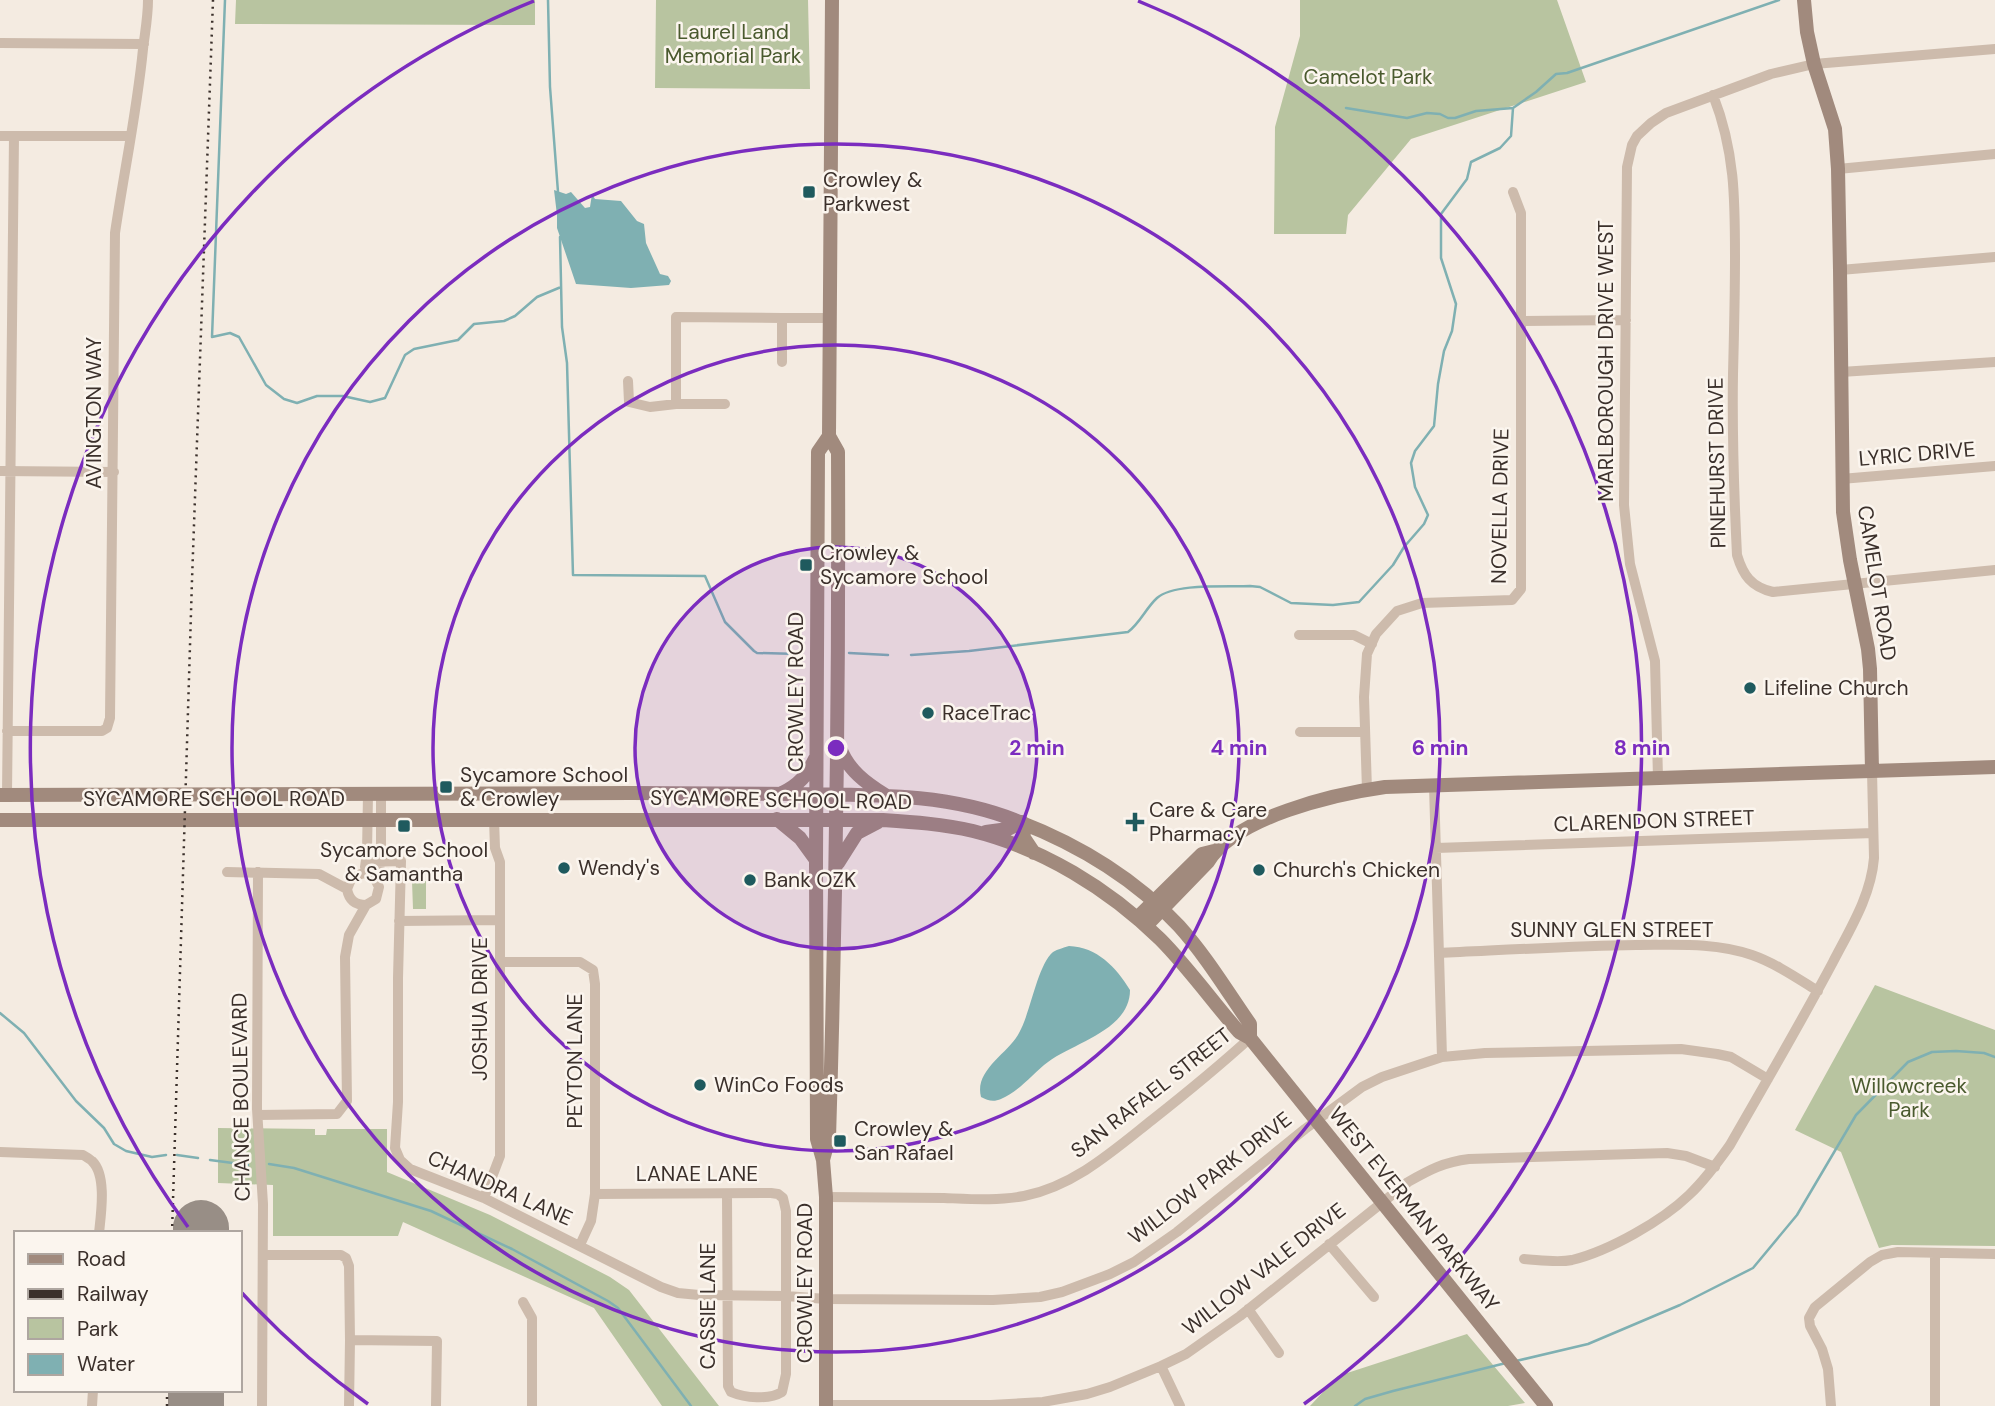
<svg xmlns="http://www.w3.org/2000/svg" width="1995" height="1406" font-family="'DM Sans',sans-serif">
	<rect width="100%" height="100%" fill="#f4ebe1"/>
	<!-- green -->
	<path fill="#b8c4a0" d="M236 0H535V25L235 24Z
		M656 0H808L810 89 655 88Z
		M1300 0H1557L1586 82 1411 139 1348 215 1346 234H1274L1275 127 1300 36Z
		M412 881H426V909H413Z
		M1875 985 1995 1030V1246L1892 1245 1879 1248 1841 1152 1795 1130Z
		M218 1128 315 1129V1135H326L327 1129H387V1172L490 1215 610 1277 629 1290 719 1406H662L594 1308 403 1222 398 1236H273V1185L218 1183Z
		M1467 1334 1525 1403 1508 1406H1310L1338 1376Z"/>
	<!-- water -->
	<path fill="#7fb0b2" d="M554 190 566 194 571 192 585 208 590 207 592 194 595 199 621 201 637 221 644 224 646 243 660 274 668 276 671 281 669 285 631 288 576 284 557 228V215Z
		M1069 946C1097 947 1116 967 1130 990 1130 1030 1075 1042 1048 1062 1033 1073 1020 1091 1001 1099 994 1102 988 1101 981 1097 974 1070 1008 1054 1019 1033 1031 1012 1037 966 1053 952 1058 949 1063 948 1069 946Z"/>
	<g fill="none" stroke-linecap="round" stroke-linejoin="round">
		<!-- stream -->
		<path stroke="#7fb0b2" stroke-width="2.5" d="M225 0 212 337 230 333 239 337 266 385 284 399 297 403 317 396H343L370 402 385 398 405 355 414 349 458 340 474 324 504 321 515 316 537 297 561 287
			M548 0 550 87 558 192
			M1346 108 1407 118 1427 113 1440 114 1448 118H1455L1476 111 1513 108
			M560 237 562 327 567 363 573 575 705 576 725 622 754 651 757 653 799 654
			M849 653 888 655
			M911 655 969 651 1128 632C1140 623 1146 608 1157 598 1174 583 1226 587 1250 586L1260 587 1291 603 1333 605 1359 602 1393 565 1404 547 1424 524 1428 515 1415 487 1411 463 1415 451 1434 426 1438 384 1444 351 1452 331 1456 304 1441 258V214L1467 179 1471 162 1500 148 1511 136 1513 108 1536 92 1556 74 1567 73 1779 0
			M0 1013 24 1033 76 1101 104 1128 114 1144 126 1151 152 1157 166 1155
			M177 1155 198 1158
			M210 1160 248 1165
			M269 1164 294 1168 431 1211 512 1249 608 1301 618 1308 691 1406
			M1516 1361 1588 1344 1680 1305 1753 1268 1797 1215 1856 1115 1908 1062 1932 1052 1956 1051 1984 1053 1995 1057
			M1355 1406 1365 1399 1393 1391 1506 1363"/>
		<!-- runway -->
		<path stroke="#988e86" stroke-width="56" d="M201 1233V1228
			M196 1406V1390"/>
		<!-- street -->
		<path stroke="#cdbbac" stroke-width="10" d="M0 43 144 44
			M1713 95C1735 151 1735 199 1735 257 1735 296 1734 335 1733 374 1732 435 1734 494 1737 555 1743 575 1751 587 1773 592L1995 570
			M0 136H131
			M1838 169 1995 154
			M1840 270 1995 257
			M782 318H830
			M1521 321 1626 320
			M1841 372 1995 362
			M628 381 629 402 650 407 676 404V317L782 318V362
			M676 404H725
			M0 471 114 472
			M1841 479 1995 466
			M1299 635H1354L1372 644
			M7 731H102L107 728 110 718 115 233C124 172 137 111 143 49 145 32 148 17 148 0
			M1300 732H1365
			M1658 778 1655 661 1630 564 1624 505 1627 167 1632 145 1637 136 1651 123 1666 113 1771 74 1814 64 1995 49
			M1434 786 1442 1057
			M1367 790 1364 697 1367 654 1376 634 1397 611 1422 603 1512 600 1521 589V213L1513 192
			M7 795 14 136
			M1436 848 1873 833
			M366 862 401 861 398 978V1102L395 1148 400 1160 410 1169 484 1198 661 1287 678 1293 699 1295 786 1296 826 1299 993 1300 1040 1297 1062 1292 1110 1274 1134 1262 1177 1232 1305 1129 1362 1087 1382 1077 1442 1057 1485 1053 1681 1049 1717 1054 1731 1057 1768 1079
			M365 867 367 853 368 794
			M227 872 319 874 347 889C349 900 355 905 366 905
			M258 872 257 1109 263 1204 262 1406
			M378 881 381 853V794
			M399 921 500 920
			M1439 953C1505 950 1571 946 1636 945 1675 945 1715 942 1752 955 1775 963 1797 978 1818 991
			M500 962H580L593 970 595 984V1194L591 1221 580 1245
			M258 1115 337 1114 347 1101 345 957 349 935 366 905 376 899 379 887 374 877 364 873 352 877 347 889
			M0 1152 83 1155C83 1155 92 1160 92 1161 107 1175 101 1214 99 1233
			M595 1194 771 1193 778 1194 783 1198 786 1211V1374L782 1392C769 1400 745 1398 731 1392L728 1386 727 1194
			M826 1197C865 1197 905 1198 944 1198 970 1199 998 1201 1024 1196 1074 1186 1113 1151 1152 1120 1185 1094 1218 1067 1250 1038
			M484 1198 500 1156V862L495 848 494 819
			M1329 1244 1374 1297
			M1935 1253V1406
			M263 1255H341L346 1258 349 1266 350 1340 349 1406
			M1524 1259C1540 1260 1557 1263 1572 1260 1609 1251 1662 1221 1689 1195 1705 1180 1718 1162 1730 1145 1765 1084 1800 1024 1833 962 1850 929 1871 896 1874 858L1872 771
			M523 1302 532 1318V1406
			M1248 1309 1279 1353
			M350 1340 437 1341 436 1406
			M1161 1366 1180 1406
			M826 1405H991L1043 1402 1087 1394 1110 1387 1161 1366 1186 1354 1240 1316 1408 1182C1429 1170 1444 1162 1469 1159L1667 1153 1686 1156 1715 1167
			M92 1406 93 1390
			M1831 1406 1828 1369 1822 1349 1810 1326 1809 1318 1815 1307 1870 1262 1882 1255 1898 1252 1995 1254"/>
		<!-- secondary -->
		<path stroke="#a18a7d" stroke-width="14" d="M1804 0 1807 32 1814 64 1835 129 1838 169 1840 270 1843 512 1850 560 1868 649 1870 669 1872 771
			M840 748C848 770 866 783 885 795
			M782 793C799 785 807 775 815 759
			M0 795C210 794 421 794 631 793 687 793 743 794 799 794 872 795 948 793 1017 821 1077 844 1135 879 1179 926 1206 956 1227 991 1250 1024V1038
			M777 819 800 838 816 860
			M0 820H883C913 822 943 824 973 831 1042 848 1109 889 1160 939 1187 966 1213 1002 1239 1032L1250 1038 1546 1406
			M986 832 1008 829 1022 822 1024 838 1034 853
			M838 863 857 833 878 822
			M1137 918 1202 854 1214 851
			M1146 926 1208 862C1235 817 1335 794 1385 787L1995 767
			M823 1160 829 1138C836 909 839 681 838 452L829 436 832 0
			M826 1406V1197L823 1160 817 1139 816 860 818 452 829 436"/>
		<!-- rail -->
		<path stroke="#3b302b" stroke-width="2.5" stroke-dasharray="2 5" stroke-linecap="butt" d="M172 1233 192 580 213 0
			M167 1406V1390"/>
	</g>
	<!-- distance rings -->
	<circle cx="836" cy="748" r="201" fill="#7b2cbf" fill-opacity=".12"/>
	<g fill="none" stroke="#7b2cbf" stroke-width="3.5">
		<circle cx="836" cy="748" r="201"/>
		<circle cx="836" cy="748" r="403"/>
		<circle cx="836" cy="748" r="604"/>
		<path d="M368 1404A806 806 0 0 1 242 1293M188 1227A806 806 0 0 1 534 1M1138 1A806 806 0 0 1 1304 1404"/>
	</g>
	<!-- markers -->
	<g fill="#1f5a5e" stroke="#fbf5ee" stroke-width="2.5">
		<rect x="802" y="185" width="14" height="14" rx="3.5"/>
		<rect x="799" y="558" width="14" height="14" rx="3.5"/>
		<circle cx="1750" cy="688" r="7"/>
		<circle cx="928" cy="713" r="7"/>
		<rect x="439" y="780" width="14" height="14" rx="3.5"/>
		<path d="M1131.5 811.5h7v7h7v7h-7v7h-7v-7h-7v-7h7z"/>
		<rect x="397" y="819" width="14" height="14" rx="3.5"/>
		<circle cx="564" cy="868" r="7"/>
		<circle cx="1259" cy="870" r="7"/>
		<circle cx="750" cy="880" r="7"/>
		<circle cx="700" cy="1085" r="7"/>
		<rect x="833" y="1134" width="14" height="14" rx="3.5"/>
	</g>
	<g text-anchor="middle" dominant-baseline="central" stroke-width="5" stroke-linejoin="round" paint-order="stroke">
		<!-- park labels -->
		<g font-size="21" fill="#4a5a2e" stroke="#fbf5ee">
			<text x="733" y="32">Laurel Land<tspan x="733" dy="24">Memorial Park</tspan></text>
			<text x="1368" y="77">Camelot Park</text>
			<text x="1909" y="1086">Willowcreek<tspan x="1909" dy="24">Park</tspan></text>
		</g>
		<!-- poi labels -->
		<g font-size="21" fill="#3b302b" stroke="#fbf5ee" text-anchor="start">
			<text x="823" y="180">Crowley &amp;<tspan x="823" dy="24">Parkwest</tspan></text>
			<text x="820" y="553">Crowley &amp;<tspan x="820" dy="24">Sycamore School</tspan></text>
			<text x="1764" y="688">Lifeline Church</text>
			<text x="942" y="713">RaceTrac</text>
			<text x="460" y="775">Sycamore School<tspan x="460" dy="24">&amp; Crowley</tspan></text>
			<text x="1149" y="810">Care &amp; Care<tspan x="1149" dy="24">Pharmacy</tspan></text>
			<text x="404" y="850" text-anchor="middle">Sycamore School<tspan x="404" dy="24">&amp; Samantha</tspan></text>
			<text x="578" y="868">Wendy's</text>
			<text x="1273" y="870">Church's Chicken</text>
			<text x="764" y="880">Bank OZK</text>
			<text x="714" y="1085">WinCo Foods</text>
			<text x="854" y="1129">Crowley &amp;<tspan x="854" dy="24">San Rafael</tspan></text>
		</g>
		<!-- street labels -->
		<g font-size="21" fill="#3b302b" stroke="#fbf5ee">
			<text transform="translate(1606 361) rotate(-90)">MARLBOROUGH DRIVE WEST</text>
			<text transform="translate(94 413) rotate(-90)">AVINGTON WAY</text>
			<text transform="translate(1917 454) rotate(-5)">LYRIC DRIVE</text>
			<text transform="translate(1717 463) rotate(-91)">PINEHURST DRIVE</text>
			<text transform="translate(1500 506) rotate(-89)">NOVELLA DRIVE</text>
			<text transform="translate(1877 583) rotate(81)">CAMELOT ROAD</text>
			<text transform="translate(796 692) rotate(-90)">CROWLEY ROAD</text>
			<text x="214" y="799">SYCAMORE SCHOOL ROAD</text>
			<text transform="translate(781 800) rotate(1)">SYCAMORE SCHOOL ROAD</text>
			<text transform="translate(1654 821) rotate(-2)">CLARENDON STREET</text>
			<text x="1612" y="930">SUNNY GLEN STREET</text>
			<text transform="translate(480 1009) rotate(-90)">JOSHUA DRIVE</text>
			<text transform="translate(575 1061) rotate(-90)">PEYTON LANE</text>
			<text transform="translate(1151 1093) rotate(-38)">SAN RAFAEL STREET</text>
			<text transform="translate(241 1097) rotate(-91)">CHANCE BOULEVARD</text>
			<text x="697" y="1174">LANAE LANE</text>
			<text transform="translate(1210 1178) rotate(-38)">WILLOW PARK DRIVE</text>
			<text transform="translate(500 1188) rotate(24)">CHANDRA LANE</text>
			<text transform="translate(1414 1209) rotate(51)">WEST EVERMAN PARKWAY</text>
			<text transform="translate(1264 1269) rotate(-38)">WILLOW VALE DRIVE</text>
			<text transform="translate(805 1283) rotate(-90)">CROWLEY ROAD</text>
			<text transform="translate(708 1306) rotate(-90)">CASSIE LANE</text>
		</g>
	</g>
	<circle cx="836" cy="748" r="10" fill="#7b2cbf" stroke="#fbf5ee" stroke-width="3.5"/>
	<g font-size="21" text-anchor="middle" font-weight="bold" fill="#7b2cbf" stroke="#fbf5ee" stroke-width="5" stroke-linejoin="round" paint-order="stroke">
		<text x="1037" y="755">2 min</text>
		<text x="1239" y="755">4 min</text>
		<text x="1440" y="755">6 min</text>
		<text x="1642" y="755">8 min</text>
	</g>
	<!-- legend -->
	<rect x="14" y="1231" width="228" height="161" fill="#fbf5ee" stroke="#aea6a0" stroke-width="2"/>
	<rect x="28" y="1254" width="35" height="10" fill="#a18a7d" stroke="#aea6a0" stroke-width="2"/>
	<text x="77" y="1266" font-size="21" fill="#3b302b">Road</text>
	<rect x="28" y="1289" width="35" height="10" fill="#3b302b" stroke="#aea6a0" stroke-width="2"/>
	<text x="77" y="1301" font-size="21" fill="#3b302b">Railway</text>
	<rect x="28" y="1318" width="35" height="21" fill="#b8c4a0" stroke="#aea6a0" stroke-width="2"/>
	<text x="77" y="1336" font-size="21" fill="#3b302b">Park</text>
	<rect x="28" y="1354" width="35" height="21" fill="#7fb0b2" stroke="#aea6a0" stroke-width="2"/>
	<text x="77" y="1371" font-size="21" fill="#3b302b">Water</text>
</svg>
